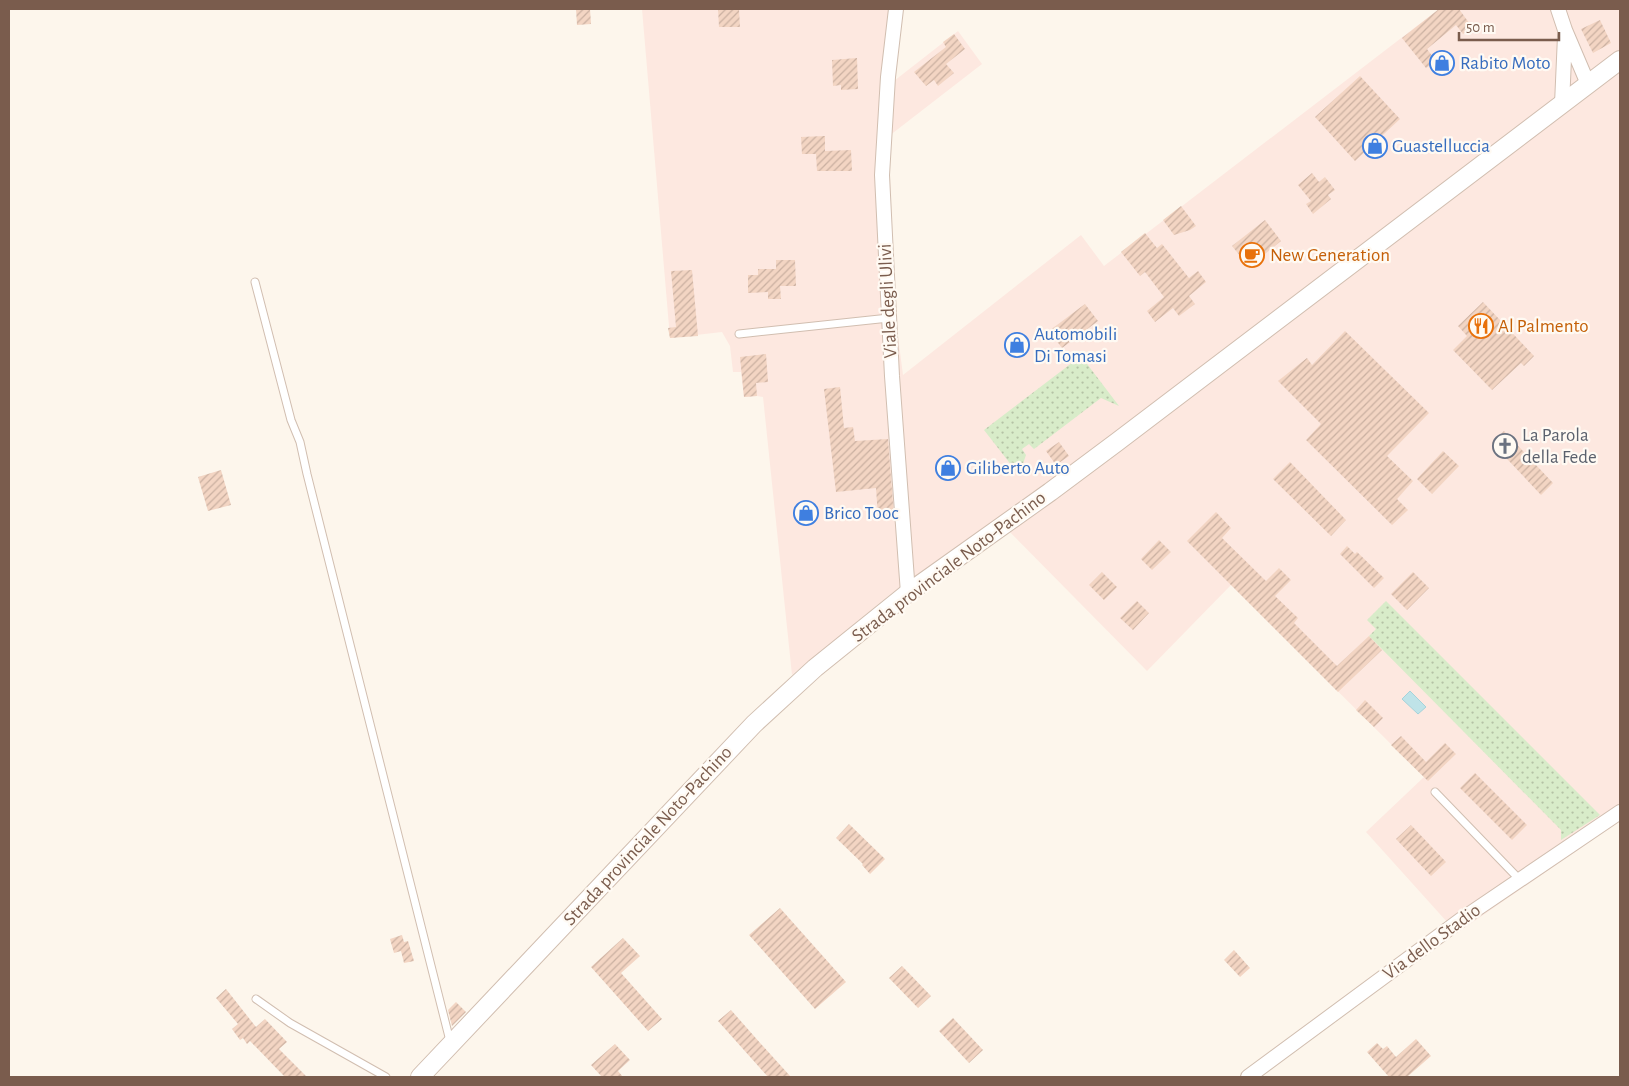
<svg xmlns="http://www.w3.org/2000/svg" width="1629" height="1086" font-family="'Alegreya Sans',sans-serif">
	<defs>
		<pattern id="grass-dots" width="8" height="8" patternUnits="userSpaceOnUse" patternTransform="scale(1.25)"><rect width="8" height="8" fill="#d8ecc9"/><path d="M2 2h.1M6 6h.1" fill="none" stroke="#b4c2a5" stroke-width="1.8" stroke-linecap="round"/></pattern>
		<pattern id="building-hatch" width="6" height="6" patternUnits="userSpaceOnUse" patternTransform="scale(1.25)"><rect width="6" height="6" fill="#f3d5c3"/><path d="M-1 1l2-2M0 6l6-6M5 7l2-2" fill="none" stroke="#cab0a1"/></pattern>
	</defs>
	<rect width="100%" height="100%" fill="#fdf6ec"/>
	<!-- commercial -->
	<path fill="#fde8e0" d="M642 9H902L894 81 958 31 982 64 889 136 893 298 903 375 1081 235 1104 266 1439 9H1620V821L1457 933 1366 832 1424 777 1231 585 1147 671 997 519 892 593 792 675 763 397 757 396 744 397 741 372H733L730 346 722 332 670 338Z"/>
	<!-- grass -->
	<path fill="url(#grass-dots)" d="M1081 356 1119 406 1101 398 1034 449 1029 444 1022 449 1026 455 1019 475 984 430Z
		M1386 601 1600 815 1561 840V830L1369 636 1376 629 1367 620Z"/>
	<!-- water -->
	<path fill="#bfe3e8" stroke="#a5d3da" d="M1410 691 1426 707 1418 714 1402 699Z"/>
	<!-- building -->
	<path fill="url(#building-hatch)" d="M576 9H590L591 24 577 25Z
		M718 9H739L740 27H719Z
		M1439 9H1459L1472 27 1463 34 1456 25 1427 49 1436 61 1426 68 1402 38Z
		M1600 20 1611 43 1593 53 1581 29Z
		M954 34 965 49 946 64 954 73 938 86 934 80 926 86 914 72 946 47 943 42Z
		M857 58 858 89 841 90V85L833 86 832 60Z
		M1360 76 1400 119 1355 161 1315 117Z
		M825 136V151L851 150 852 171H817L816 154H802L801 137Z
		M1312 173 1319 182 1325 177 1335 190 1328 195 1331 199 1313 214 1306 204 1311 201 1298 185Z
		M1181 206 1196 226 1190 230 1174 235 1163 220Z
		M1265 220 1281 241 1249 267 1232 246Z
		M1145 233 1157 248 1162 244 1189 278 1198 271 1206 282 1189 296 1195 304 1179 316 1173 308 1155 322 1147 311 1164 297 1145 272 1140 276 1121 252Z
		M776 260H795L796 286H780L781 299H768V292L748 293V275H758V269H776Z
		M692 270 698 336 670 338 668 328 676 327 671 271Z
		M1483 302 1534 356 1524 366 1521 363 1492 390 1453 350 1467 336 1458 326Z
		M1085 304 1098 321 1062 348 1049 331Z
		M1345 331 1429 413 1387 456 1413 481 1397 499 1408 510 1392 525 1306 440 1321 424 1278 381 1307 358 1312 365Z
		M766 354 768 382 756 383 757 396 744 397 740 357Z
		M840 387 844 428 853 427 855 441 888 439 894 516 878 517 876 488 836 492 824 389Z
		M1504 431 1553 483 1541 495 1492 443Z
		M1059 442 1069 456 1056 465 1046 451Z
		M1443 451 1459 466 1432 494 1417 479Z
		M1290 462 1346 520 1331 536 1273 479Z
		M221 470 231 505 208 511 198 477Z
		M1216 512 1231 528 1222 538 1266 581 1279 568 1291 580 1275 596 1298 618 1294 623 1337 666 1369 636 1382 650 1338 692 1187 541Z
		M1159 540 1171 552 1152 570 1141 559Z
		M1347 546 1355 554 1357 552 1384 578 1374 588 1340 554Z
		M1102 572 1117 587 1104 600 1089 585Z
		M1413 572 1429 588 1407 610 1391 594Z
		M1137 601 1149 613 1133 630 1120 618Z
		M1365 700 1383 718 1374 727 1356 710Z
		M1401 736 1426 762 1445 743 1456 754 1428 781 1391 745Z
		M1475 773 1527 825 1512 840 1460 788Z
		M849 824 885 859 870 874 862 865 863 864 836 838Z
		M1411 825 1446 862 1431 876 1396 839Z
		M780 908 846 982 815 1009 749 935Z
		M402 935 404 942 408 941 414 961 404 963 401 951 394 953 390 939Z
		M623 938 640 956 621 973 662 1019 648 1031 591 967Z
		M1234 950 1250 968 1240 977 1224 960Z
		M902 966 931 996 918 1008 889 978Z
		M226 989 256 1027 265 1019 287 1042 279 1049 307 1077H285L250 1041 247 1044 243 1038 240 1040 232 1029 238 1024 216 998Z
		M456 1002 466 1012 452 1026 448 1010Z
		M731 1010 761 1044 791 1077H768L718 1021Z
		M953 1018 983 1050 969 1063 939 1031Z
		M1416 1039 1431 1056 1407 1077H1389L1367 1052 1377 1043 1383 1049 1387 1046 1396 1057Z
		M615 1044 630 1060 618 1071 623 1077H602L591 1065Z"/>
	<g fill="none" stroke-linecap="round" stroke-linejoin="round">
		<defs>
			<path id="service" d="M255 282 291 420 300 442 307 474 450 1041
				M739 334 889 318
				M1435 792 1520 880
				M256 999 290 1023 386 1077"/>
			<path id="minor" d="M896 9 888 77 882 175 892 376 908 593
				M1558 9 1565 30 1588 84
				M1562 104 1565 36
				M1248 1077 1462 919 1620 812"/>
			<path id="tertiary" d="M420 1077 754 724 815 668 908 593 1050 492 1117 442 1620 60"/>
		</defs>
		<!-- service casing -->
		<use href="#service" stroke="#d1beb0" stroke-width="9"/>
		<!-- minor casing -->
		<use href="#minor" stroke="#d1beb0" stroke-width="16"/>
		<!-- tertiary casing -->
		<use href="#tertiary" stroke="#d1beb0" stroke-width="20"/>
		<!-- service -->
		<use href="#service" stroke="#fff" stroke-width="7"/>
		<!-- minor -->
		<use href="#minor" stroke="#fff" stroke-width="14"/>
		<!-- tertiary -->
		<use href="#tertiary" stroke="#fff" stroke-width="18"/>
	</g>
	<!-- icons -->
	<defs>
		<symbol id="shop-ring" viewBox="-11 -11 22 22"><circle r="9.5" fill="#fffaf3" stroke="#3f7fe0" stroke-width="1.5"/><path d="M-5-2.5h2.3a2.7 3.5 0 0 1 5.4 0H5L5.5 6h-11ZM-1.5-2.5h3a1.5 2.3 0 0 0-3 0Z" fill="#3f7fe0"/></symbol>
		<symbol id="cafe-ring" viewBox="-11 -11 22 22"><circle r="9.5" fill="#fffaf3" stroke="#e8710a" stroke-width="1.5"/><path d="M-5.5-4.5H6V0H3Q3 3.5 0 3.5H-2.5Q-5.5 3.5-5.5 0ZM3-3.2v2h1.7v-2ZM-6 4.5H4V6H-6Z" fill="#e8710a"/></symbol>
		<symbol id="restaurant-ring" viewBox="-11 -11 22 22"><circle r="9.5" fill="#fffaf3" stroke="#e8710a" stroke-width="1.5"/><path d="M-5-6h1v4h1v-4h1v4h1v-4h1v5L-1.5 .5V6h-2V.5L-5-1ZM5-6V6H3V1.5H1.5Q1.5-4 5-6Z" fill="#e8710a"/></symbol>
		<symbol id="church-ring" viewBox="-11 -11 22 22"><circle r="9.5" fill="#fffaf3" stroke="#6b7280" stroke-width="1.5"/><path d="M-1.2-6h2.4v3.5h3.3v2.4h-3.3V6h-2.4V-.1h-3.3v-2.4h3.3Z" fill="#6b7280"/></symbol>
	</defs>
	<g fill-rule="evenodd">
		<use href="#shop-ring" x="1428" y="49" width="28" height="28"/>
		<use href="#shop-ring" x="1361" y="132" width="28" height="28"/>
		<use href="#cafe-ring" x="1238" y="241" width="28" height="28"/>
		<use href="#restaurant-ring" x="1467" y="312" width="28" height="28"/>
		<use href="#shop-ring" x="1003" y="331" width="28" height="28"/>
		<use href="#church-ring" x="1491" y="432" width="28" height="28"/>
		<use href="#shop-ring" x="934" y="454" width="28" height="28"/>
		<use href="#shop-ring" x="792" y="499" width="28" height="28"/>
	</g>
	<g text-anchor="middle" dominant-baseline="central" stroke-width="4.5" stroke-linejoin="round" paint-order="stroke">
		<!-- shop labels -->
		<g font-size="19" fill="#366cbe" stroke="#fffaf3" text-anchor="start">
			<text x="1460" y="63">Rabito Moto</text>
			<text x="1392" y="146">Guastelluccia</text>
			<text x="1034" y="334">Automobili<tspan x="1034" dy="22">Di Tomasi</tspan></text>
			<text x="966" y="468">Giliberto Auto</text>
			<text x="824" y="513">Brico Tooc</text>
		</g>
		<!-- food labels -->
		<g font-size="19" fill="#c56008" stroke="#fffaf3" text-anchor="start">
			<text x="1270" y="255">New Generation</text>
			<text x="1498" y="326">Al Palmento</text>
		</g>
		<!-- street labels -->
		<g font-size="19" fill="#7a5c4d" stroke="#fffaf3">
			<text transform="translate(888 301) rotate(-93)">Viale degli Ulivi</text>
			<text transform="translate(949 567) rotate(-37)">Strada provinciale Noto-Pachino</text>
			<text transform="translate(648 836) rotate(-47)">Strada provinciale Noto-Pachino</text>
			<text transform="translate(1432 942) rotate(-36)">Via dello Stadio</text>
		</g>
		<!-- worship labels -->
		<g font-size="19" fill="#5b616d" stroke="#fffaf3" text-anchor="start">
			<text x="1522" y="435">La Parola<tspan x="1522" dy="22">della Fede</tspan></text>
		</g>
	</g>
	<!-- border -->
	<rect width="1629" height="1086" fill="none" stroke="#7a5c4d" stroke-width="20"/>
	<!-- scale -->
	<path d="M1459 32v8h100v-8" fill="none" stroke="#7a5c4d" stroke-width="2.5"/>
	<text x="1466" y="32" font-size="15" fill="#7a5c4d" stroke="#fffaf3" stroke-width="4" paint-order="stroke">50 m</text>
</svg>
